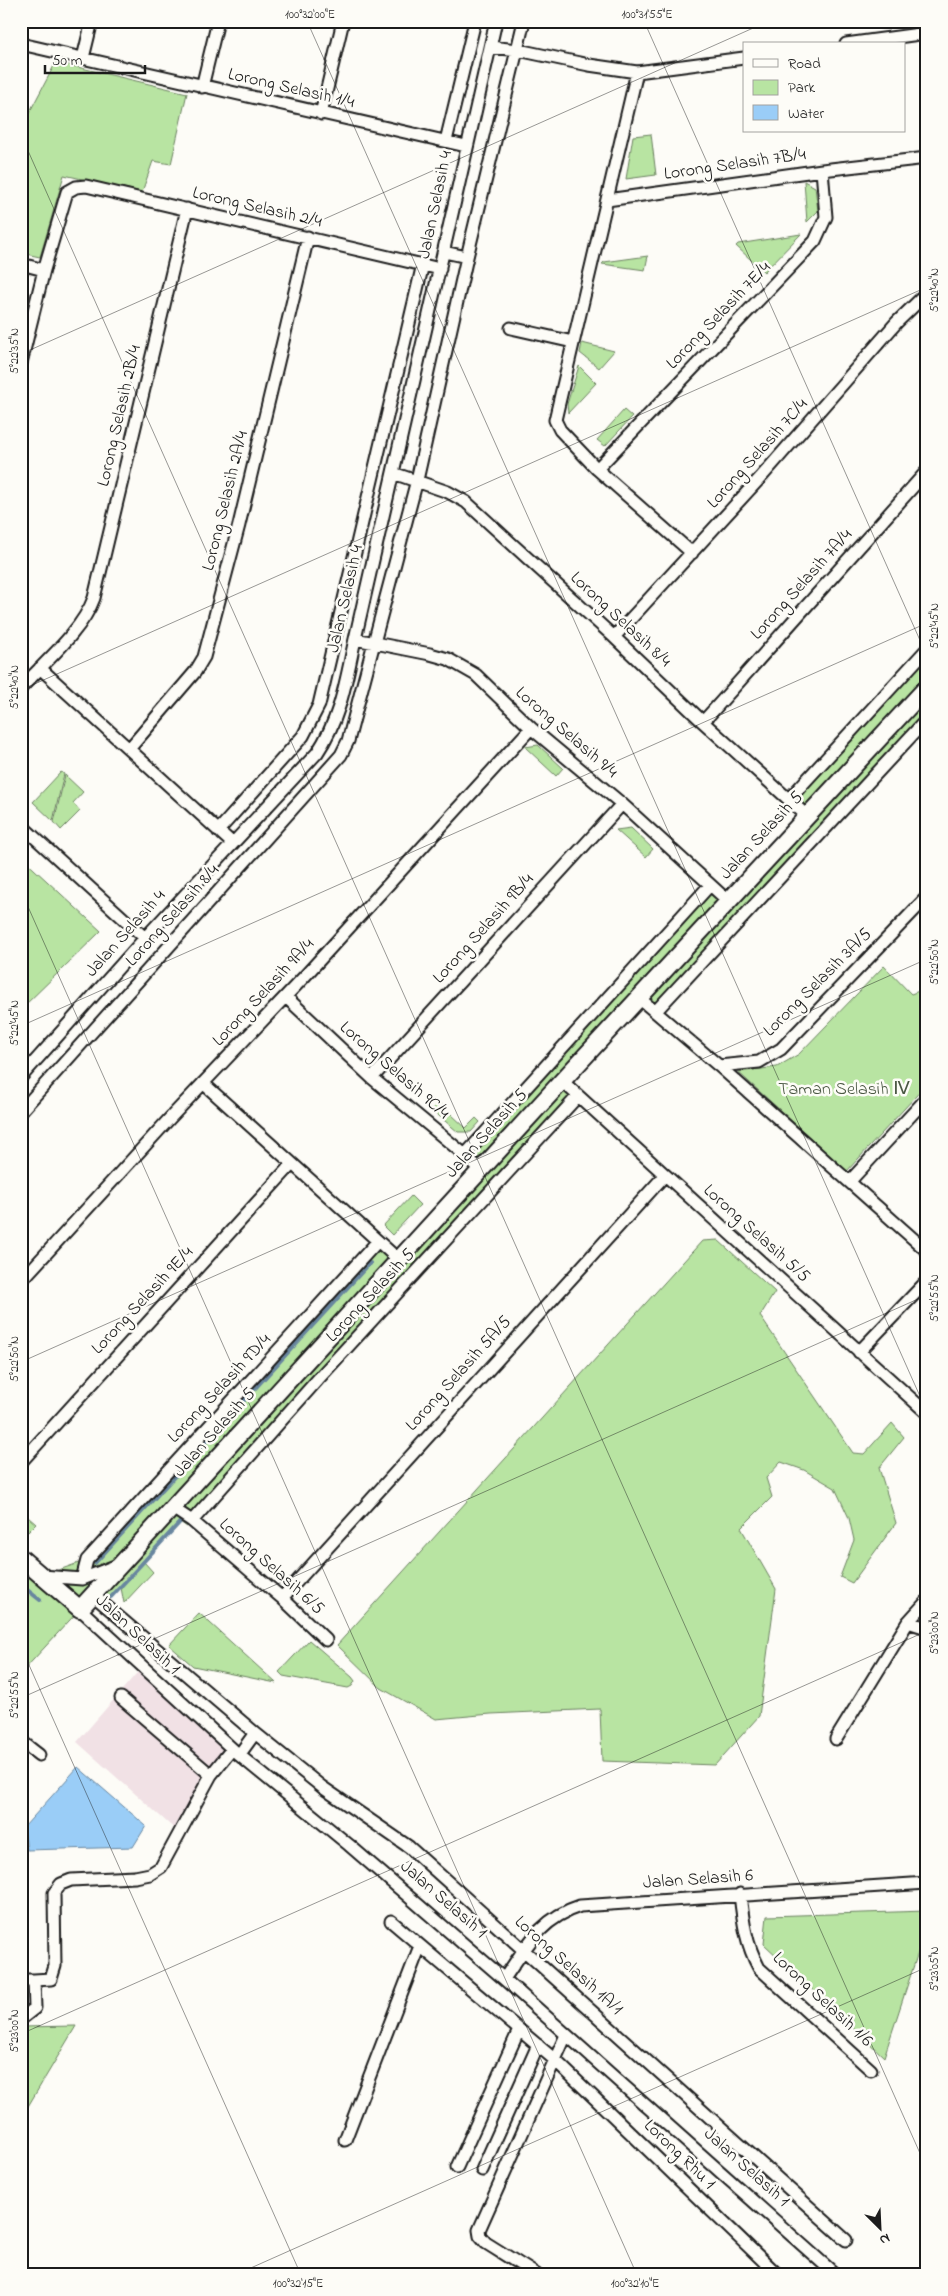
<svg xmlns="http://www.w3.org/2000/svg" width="948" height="2296" font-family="'Indie Flower',sans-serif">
	<rect width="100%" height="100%" fill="#fdfcf7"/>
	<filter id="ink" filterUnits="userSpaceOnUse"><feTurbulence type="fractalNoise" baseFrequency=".02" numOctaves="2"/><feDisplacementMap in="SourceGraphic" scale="10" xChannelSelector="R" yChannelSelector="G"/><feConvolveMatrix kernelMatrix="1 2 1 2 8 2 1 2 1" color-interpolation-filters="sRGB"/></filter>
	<g filter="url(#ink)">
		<!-- built -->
		<path fill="#f1e1e5" d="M142 1667 232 1749 178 1832 77 1742Z"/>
		<!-- green -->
		<path fill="#b8e4a2" stroke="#6a805f" d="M56 62 187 93 171 164 153 161 142 192 64 175 40 257 21 253V114L27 117Z
			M651 134 656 175 626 179 633 136Z
			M804 181 815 187 818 211 807 222Z
			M801 234 764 272 736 246 738 244Z
			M648 256 645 270 602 264 604 262Z
			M582 343 614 351 599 368 580 353Z
			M579 366 596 383 568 413 567 404Z
			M624 410 632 417 605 446 597 440Z
			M927 649V719L656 1011 640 998 562 1081 578 1096 320 1377 187 1527 180 1522 144 1562 153 1572 124 1603 121 1588 111 1597 93 1595 21 1673V1558L42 1576 87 1560 378 1241 399 1261 480 1171 465 1155 710 885 728 901 808 817 789 799Z
			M538 745 563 768 556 776 525 747Z
			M61 772 64 774 53 821 33 802Z
			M65 775 83 792 73 803 80 811 61 830 54 822Z
			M631 828 653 849 646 857 616 830Z
			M21 857 101 931 21 1009Z
			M884 966 911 994 927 988V1084L847 1171 738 1072 777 1067 799 1054Z
			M438 1102 466 1128 476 1118 480 1122 471 1132H458L432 1110Z
			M411 1196 420 1205 392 1235 383 1226Z
			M718 1240 775 1292 760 1316 853 1453 864 1454 892 1423 904 1437 879 1468 896 1523 852 1583 840 1577 854 1540 849 1518 835 1488 804 1470 781 1462 766 1478 772 1497 741 1528 776 1589 759 1716 715 1765 602 1761 600 1709 491 1714 436 1719 381 1688 337 1645 702 1241Z
			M21 1511 36 1524 28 1532 21 1526Z
			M199 1613 276 1683 193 1666 169 1645Z
			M309 1640 352 1677 355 1681 352 1686 348 1688 283 1676 279 1672Z
			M927 1911V1925L884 2057 764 1944 767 1916Z
			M76 2026 21 2118V2027Z"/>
		<!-- water -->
		<path fill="#9acdf7" stroke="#68869f" d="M78 1767 146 1826 133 1847 27 1850 24 1827Z"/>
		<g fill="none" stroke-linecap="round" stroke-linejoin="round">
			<!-- stream -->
			<path stroke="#68869f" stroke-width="4" d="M95 1563 370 1263
				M21 1585 40 1600
				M111 1597 181 1521"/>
			<defs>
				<path id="street" d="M21 44 466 146
					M846 44 927 33
					M490 47 518 50 589 65 637 72 744 58
					M83 58 92 21
					M637 72 555 420 560 430 597 469 692 553
					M202 87 218 21
					M321 114 343 21
					M446 141 475 21
					M607 200 822 170 927 158
					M444 252 467 257
					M21 264 44 270
					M511 328 573 342
					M21 363 44 270 67 192 76 187 86 186 440 269
					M597 469 815 241 826 217 822 170
					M393 473 448 492 466 502 614 637 703 722 808 817
					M614 637 762 476 897 322 927 293
					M355 639 430 654 448 659 476 675 531 728 622 804 728 901
					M40 668 232 843
					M21 688C45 662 82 631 94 598L187 209
					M703 722 927 471
					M129 749 195 672 204 657 239 525 308 237
					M789 799 927 649
					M21 825 145 938
					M218 831 303 736 319 705 423 264
					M286 997 372 1078 465 1155 481 1171
					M639 998 719 1066 927 1251
					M656 1011 927 719
					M719 1066 759 1062 781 1049 927 897
					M21 1077 145 938 317 753C341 717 346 680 355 639L496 21
					M372 1078 622 804
					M562 1081 927 1413
					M203 1083 400 1261
					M21 1111 341 755 348 741 417 480 467 257 524 21
					M465 1155 710 885
					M850 1181 927 1098
					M21 1281 171 1117 304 977 531 728
					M859 1352 927 1281
					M21 1462 292 1164
					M174 1509 192 1521 282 1598 326 1640
					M192 1521 320 1377 578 1096
					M42 1576 82 1579 115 1566
					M82 1579 87 1560 378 1241
					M93 1595 255 1733 322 1787 409 1847 846 2240
					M282 1598 665 1175
					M80 1609 239 1755 349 1845 504 1979 836 2275
					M908 1622 927 1601
					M121 1698 211 1775
					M836 1739 908 1622 927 1628
					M21 1741 39 1755
					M239 1755 255 1733
					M740 1894C743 1922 746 1944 759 1968L871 2070
					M391 1921 555 2060 778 2275
					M504 1979C526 1947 541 1918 580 1906L927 1883
					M21 1980H34
					M21 2019 35 2008 34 1980 51 1979 55 1966 54 1893 61 1884 71 1880 135 1877 150 1874 161 1867 211 1775 232 1749
					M345 2140 420 1946
					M457 2167 519 2030
					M482 2170 538 2045
					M537 2275 486 2243 480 2236 479 2230 566 2035"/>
				<path id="secondary" d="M21 1558 80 1609 562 1081 927 687"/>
			</defs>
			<!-- street casing -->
			<use href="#street" stroke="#1c1c1c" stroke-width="15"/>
			<!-- secondary casing -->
			<use href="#secondary" stroke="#1c1c1c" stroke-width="20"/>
			<!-- street -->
			<use href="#street" stroke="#fdfcf7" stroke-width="11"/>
			<!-- secondary -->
			<use href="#secondary" stroke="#fdfcf7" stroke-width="16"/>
		</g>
	</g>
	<!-- ticks -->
	<path fill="none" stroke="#1c1c1c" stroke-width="1" stroke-opacity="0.45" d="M307 21 927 1412M644 21 927 656M21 135 927 2169M21 354 769 21M21 690 927 287M21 891 637 2275M21 1026 927 623M21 1362 927 959M21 1647 301 2275M21 1698 927 1295M21 2034 927 1631M235 2275 927 1967"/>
	<g text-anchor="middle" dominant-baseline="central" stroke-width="5" stroke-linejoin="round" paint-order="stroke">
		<!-- street labels -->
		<g font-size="18" fill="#1c1c1c" stroke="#fdfcf7">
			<text transform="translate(291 89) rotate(13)">Lorong Selasih 1/4</text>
			<text transform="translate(735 165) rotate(-8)">Lorong Selasih 7B/4</text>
			<text transform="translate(436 205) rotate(-78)">Jalan Selasih 4</text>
			<text transform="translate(257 208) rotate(13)">Lorong Selasih 2/4</text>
			<text transform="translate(719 316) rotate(-46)">Lorong Selasih 7E/4</text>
			<text transform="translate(120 416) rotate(-77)">Lorong Selasih 2B/4</text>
			<text transform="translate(758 454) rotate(-48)">Lorong Selasih 7C/4</text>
			<text transform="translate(226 501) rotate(-76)">Lorong Selasih 2A/4</text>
			<text transform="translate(802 585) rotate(-48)">Lorong Selasih 7A/4</text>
			<text transform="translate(346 599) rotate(-77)">Jalan Selasih 4</text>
			<text transform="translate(620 620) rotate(43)">Lorong Selasih 8/4</text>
			<text transform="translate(566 733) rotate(41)">Lorong Selasih 9/4</text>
			<text transform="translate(762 836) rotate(-47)">Jalan Selasih 5</text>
			<text transform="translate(173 916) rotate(-48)">Lorong Selasih 8/4</text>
			<text transform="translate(484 929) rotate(-48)">Lorong Selasih 9B/4</text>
			<text transform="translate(126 934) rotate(-48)">Jalan Selasih 4</text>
			<text transform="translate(818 983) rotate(-45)">Lorong Selasih 3A/5</text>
			<text transform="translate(264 993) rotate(-47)">Lorong Selasih 9A/4</text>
			<text transform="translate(394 1071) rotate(41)">Lorong Selasih 9C/4</text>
			<text transform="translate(487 1134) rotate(-48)">Jalan Selasih 5</text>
			<text transform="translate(756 1234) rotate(42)">Lorong Selasih 5/5</text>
			<text transform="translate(371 1296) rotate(-47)">Lorong Selasih 5</text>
			<text transform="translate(143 1301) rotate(-47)">Lorong Selasih 9E/4</text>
			<text transform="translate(459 1374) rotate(-48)">Lorong Selasih 5A/5</text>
			<text transform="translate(220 1389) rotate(-47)">Lorong Selasih 9D/4</text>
			<text transform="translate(215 1433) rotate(-48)">Jalan Selasih 5</text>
			<text transform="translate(271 1567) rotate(42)">Lorong Selasih 6/5</text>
			<text transform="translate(137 1635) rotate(43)">Jalan Selasih 1</text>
			<text transform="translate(698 1880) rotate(-4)">Jalan Selasih 6</text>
			<text transform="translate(443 1900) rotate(41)">Jalan Selasih 1</text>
			<text transform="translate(568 1966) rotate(42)">Lorong Selasih 1A/1</text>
			<text transform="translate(822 2000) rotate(43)">Lorong Selasih 1/6</text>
			<text transform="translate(679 2155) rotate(44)">Lorong Rhu 1</text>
			<text transform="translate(746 2168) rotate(42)">Jalan Selasih 1</text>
		</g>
		<!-- park labels -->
		<g font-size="18" fill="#4b5844" stroke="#fdfcf7">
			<text x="844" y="1090">Taman Selasih Ⅳ</text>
		</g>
	</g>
	<!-- margin -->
	<rect width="948" height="2296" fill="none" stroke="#fdfcf7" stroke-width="55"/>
	<!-- legend -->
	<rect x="743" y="42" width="162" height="90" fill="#fdfcf7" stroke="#a3a29f"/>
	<rect x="753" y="59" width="25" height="8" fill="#fdfcf7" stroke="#a3a29f"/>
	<text x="788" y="68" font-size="15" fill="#1c1c1c">Road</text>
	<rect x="753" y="80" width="25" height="15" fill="#b8e4a2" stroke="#a3a29f"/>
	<text x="788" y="92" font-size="15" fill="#1c1c1c">Park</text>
	<rect x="753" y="105" width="25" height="15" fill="#9acdf7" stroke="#a3a29f"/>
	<text x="788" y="118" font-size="15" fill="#1c1c1c">Water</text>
	<!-- north arrow -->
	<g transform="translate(880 2228) rotate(156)" stroke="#fdfcf7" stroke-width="4" paint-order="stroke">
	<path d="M0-4L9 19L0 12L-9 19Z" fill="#1c1c1c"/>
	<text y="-8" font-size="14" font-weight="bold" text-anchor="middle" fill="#1c1c1c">N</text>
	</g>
	<!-- scale -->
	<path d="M45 65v8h100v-8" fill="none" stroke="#1c1c1c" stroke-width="2.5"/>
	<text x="52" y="65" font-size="15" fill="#1c1c1c" stroke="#fdfcf7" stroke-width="4" paint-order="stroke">50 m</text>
	<rect x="28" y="28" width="892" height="2240" fill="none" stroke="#1c1c1c" stroke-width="2"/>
	<g font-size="12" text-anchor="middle" fill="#1c1c1c">
		<text x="310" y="18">100°32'00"E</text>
		<text x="647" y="18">100°31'55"E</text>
		<text transform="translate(934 290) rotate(-90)" y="4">5°22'40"N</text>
		<text transform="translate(14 351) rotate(-90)" y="4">5°22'35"N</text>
		<text transform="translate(934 626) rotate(-90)" y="4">5°22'45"N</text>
		<text transform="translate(14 687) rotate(-90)" y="4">5°22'40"N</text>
		<text transform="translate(934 962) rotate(-90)" y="4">5°22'50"N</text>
		<text transform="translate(14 1023) rotate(-90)" y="4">5°22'45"N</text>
		<text transform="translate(934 1298) rotate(-90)" y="4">5°22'55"N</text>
		<text transform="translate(14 1359) rotate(-90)" y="4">5°22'50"N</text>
		<text transform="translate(934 1633) rotate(-90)" y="4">5°23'00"N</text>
		<text transform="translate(14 1695) rotate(-90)" y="4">5°22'55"N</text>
		<text transform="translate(934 1969) rotate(-90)" y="4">5°23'05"N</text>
		<text transform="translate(14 2031) rotate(-90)" y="4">5°23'00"N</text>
		<text x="298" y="2287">100°32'15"E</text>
		<text x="635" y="2287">100°32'10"E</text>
	</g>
</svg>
